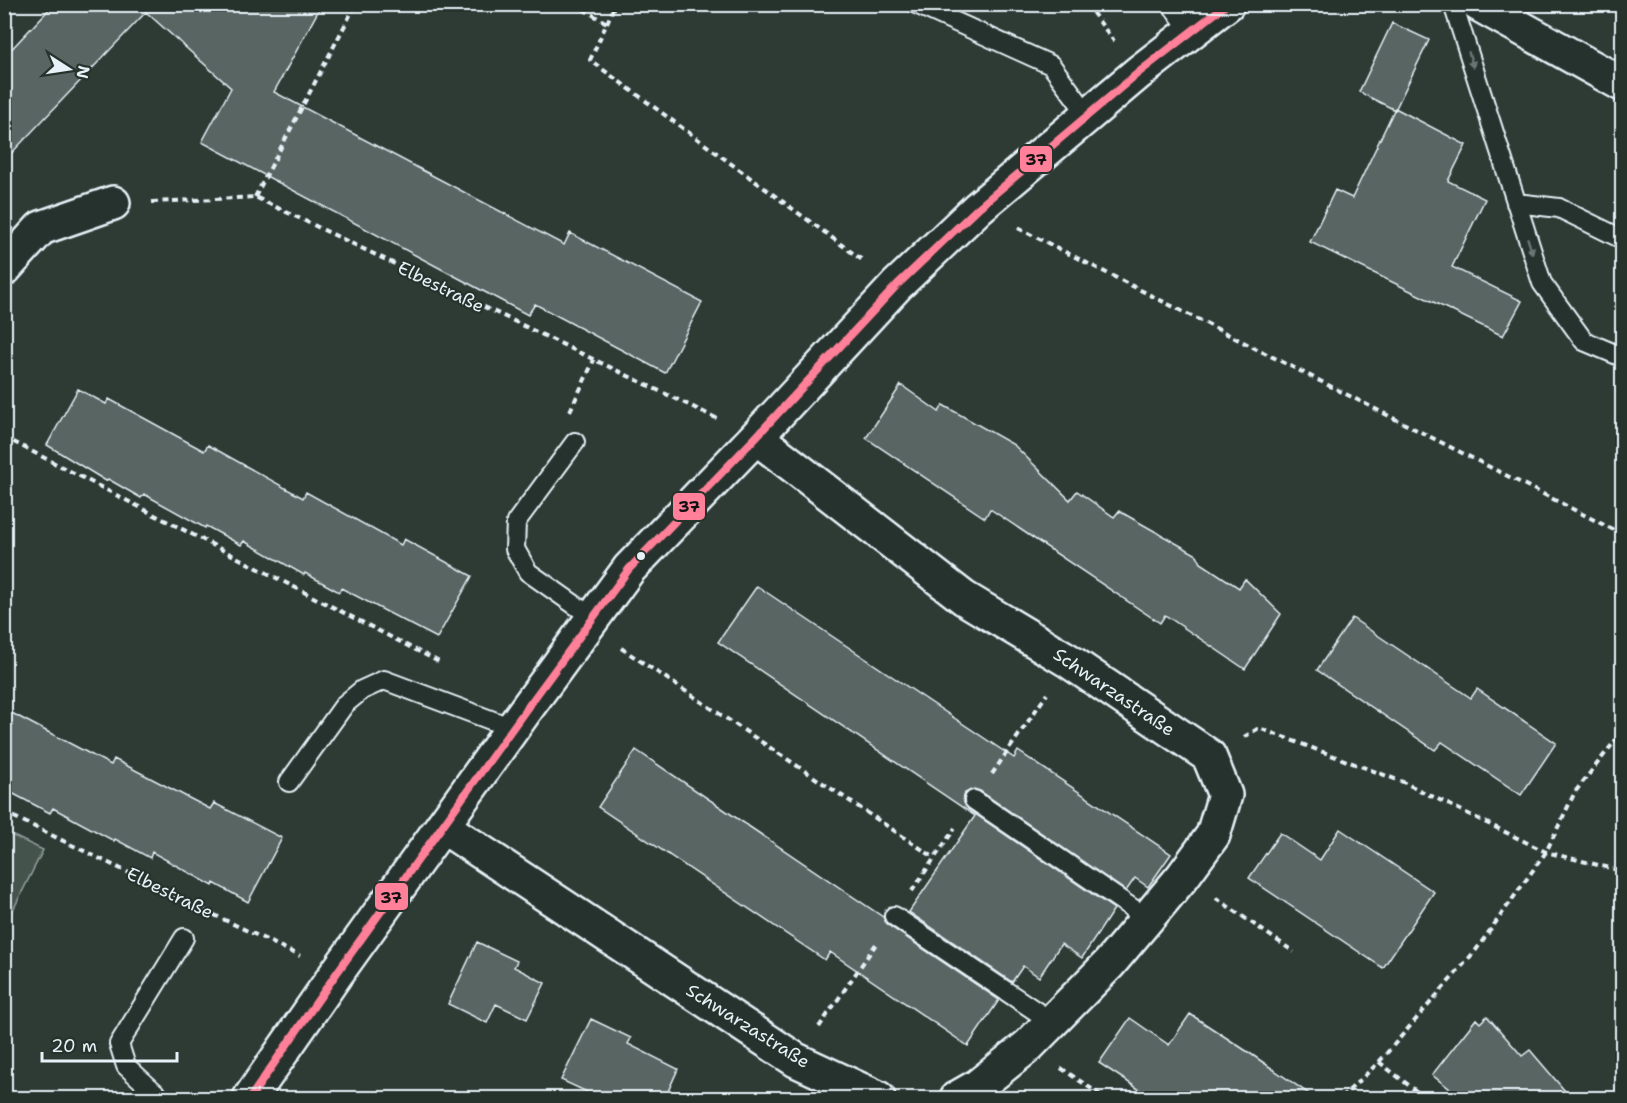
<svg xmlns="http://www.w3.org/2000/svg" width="1627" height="1103" font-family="'Shantell Sans',sans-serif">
	<rect width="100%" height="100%" fill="#2e3b35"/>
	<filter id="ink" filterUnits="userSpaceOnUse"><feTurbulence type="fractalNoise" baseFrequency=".0167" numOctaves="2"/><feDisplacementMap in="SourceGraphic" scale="12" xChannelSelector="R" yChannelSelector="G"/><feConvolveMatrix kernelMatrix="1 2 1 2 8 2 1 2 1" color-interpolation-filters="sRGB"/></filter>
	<g filter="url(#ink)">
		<!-- green -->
		<path fill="#45524e" stroke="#96a2a3" stroke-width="1.5" d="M5 832 43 850 13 910 5 906Z"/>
		<!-- building -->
		<path fill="#596563" stroke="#e8f1f8" stroke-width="1.5" d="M54 4H322L274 92 564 245 570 233 702 302 665 373 535 304 528 315 481 290 202 142 231 88 146 12 4 161V57Z
			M1392 23 1429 40 1395 110 1359 92Z
			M1395 108 1466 145 1448 181 1485 199 1452 267 1522 301 1503 336 1310 242 1335 190 1352 198Z
			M901 385 939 412 943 405 1014 445 1070 500 1077 491 1114 517 1119 511 1197 555 1201 563 1239 588 1245 579 1281 614 1245 669 1165 615 1160 623 990 509 985 518 866 438Z
			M78 389 106 404 109 399 204 451 208 445 303 498 306 492 401 545 404 539 472 576 437 638 341 588 339 592 305 573 304 575 244 541 241 545 206 526 205 528 144 494 141 498 108 479 106 481 47 445Z
			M757 586 1014 758 1018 751 1171 854 1148 887 1135 878 1126 891 980 791 974 789 965 793 963 800 968 809 1114 909 1082 958 1061 944 1039 977 1023 966 1012 982 909 912 975 816 718 642Z
			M1352 618 1471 698 1477 689 1556 743 1521 795 1442 742 1435 750 1317 670Z
			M4 709 111 765 114 759 210 809 214 803 282 838 248 902 214 883 213 886 152 852 150 858 115 839 114 841 53 808 50 813 4 789Z
			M636 750 883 917 888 925 999 1000 968 1046 830 952 825 960 598 807Z
			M1340 829 1434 892 1383 968 1249 878 1280 833 1320 860Z
			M477 942 517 961 514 967 545 983 527 1019 496 1004 487 1023 448 1004Z
			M1190 1014 1248 1052 1315 1098H1152L1099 1063 1130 1018 1169 1045Z
			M1487 1016 1522 1056 1530 1050 1571 1098H1462L1432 1075 1476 1019 1480 1023Z
			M591 1019 631 1038 628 1044 678 1069 665 1098H600L561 1080Z"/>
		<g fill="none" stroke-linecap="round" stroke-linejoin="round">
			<defs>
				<path id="service" d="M916 4 1051 65 1088 115
					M1171 4 1192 32
					M1453 4 1542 283 1584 341 1622 357
					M1516 203 1559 208 1622 239
					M575 442 516 522 515 549 528 572 592 617
					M289 782 345 704 362 690 384 680 512 728
					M974 800 1148 919
					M894 916 1052 1022
					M161 1098 126 1066 119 1044 184 938"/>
				<path id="minor" d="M1478 4 1622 84
					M4 269 41 228 113 203
					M756 437 964 598 1069 661 1209 756 1225 795 1213 835 1183 876 1109 964 1028 1046 978 1086 957 1098
					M442 826 796 1060 878 1098
					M250 1098 336 974 527 708 629 569 756 437 897 285 978 208 1138 73 1227 4"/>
			</defs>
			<!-- service casing -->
			<use href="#service" stroke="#e8f1f8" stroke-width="22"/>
			<!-- minor casing -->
			<use href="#minor" stroke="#e8f1f8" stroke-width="38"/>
			<!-- path -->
			<path stroke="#e8f1f8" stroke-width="4" stroke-dasharray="6 4.5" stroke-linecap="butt" d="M574 4 607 23 590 60 865 262
				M1086 4 1114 41
				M607 23 615 4
				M255 197 356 4
				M152 202 255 197 718 419
				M1018 228 1622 534
				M570 411 594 360
				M4 437 441 663
				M621 648 935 858
				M1244 737 1259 728 1403 782 1546 852 1622 871
				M992 774 1047 694
				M4 812 195 905
				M912 891 955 828
				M1216 898 1294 952
				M204 910 300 956
				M819 1027 876 944
				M1379 1062 1425 1098
				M1061 1068 1105 1098
				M1341 1098 1379 1062 1476 950 1546 852 1575 792 1622 732"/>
			<!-- service -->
			<use href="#service" stroke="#26332d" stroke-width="18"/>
			<!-- minor -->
			<use href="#minor" stroke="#26332d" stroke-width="33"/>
			<defs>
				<path id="bus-1" d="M250 1098 336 974 527 708 629 569 756 437 897 285 978 208 1138 73 1227 4"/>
			</defs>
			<!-- bus-1 casing -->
			<use href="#bus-1" stroke="#26332d" stroke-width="12"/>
			<!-- bus-1 -->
			<use href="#bus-1" stroke="#ff8098" stroke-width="8"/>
		</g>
		<!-- one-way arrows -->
		<defs><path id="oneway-solid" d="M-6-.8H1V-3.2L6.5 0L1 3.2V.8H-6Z" transform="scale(1.5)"/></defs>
		<g fill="#6a7674">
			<use href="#oneway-solid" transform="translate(1471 60) rotate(73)"/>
			<use href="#oneway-solid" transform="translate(1530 246) rotate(72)"/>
		</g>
	</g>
	<!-- markers -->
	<circle fill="#e8f1f8" stroke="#26332d" stroke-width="2" cx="641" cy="556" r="5"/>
	<g text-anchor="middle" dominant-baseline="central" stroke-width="4.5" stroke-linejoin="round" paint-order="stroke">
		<!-- street labels -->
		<g font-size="18" fill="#e8f1f8" stroke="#26332d">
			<text transform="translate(441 287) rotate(26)">Elbestraße</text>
			<text transform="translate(1114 692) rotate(34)">Schwarzastraße</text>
			<text transform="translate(170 893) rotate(26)">Elbestraße</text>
			<text transform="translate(748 1026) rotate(32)">Schwarzastraße</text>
		</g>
	</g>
	<g stroke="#26332d" stroke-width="2">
		<rect x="1019" y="145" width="34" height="28" rx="6" fill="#ff8098"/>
		<rect x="672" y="492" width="34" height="29" rx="6" fill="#ff8098"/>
		<rect x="374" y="882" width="35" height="29" rx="6" fill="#ff8098"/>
	</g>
	<g font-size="16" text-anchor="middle" font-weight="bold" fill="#111">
		<text x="1036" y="165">37</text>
		<text x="689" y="512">37</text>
		<text x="391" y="903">37</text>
	</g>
	<!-- margin -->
	<rect width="1627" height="1103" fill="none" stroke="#26332d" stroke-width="24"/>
	<rect x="12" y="12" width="1603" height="1079" fill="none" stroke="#e8f1f8" stroke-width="2" filter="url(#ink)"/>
	<!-- north arrow -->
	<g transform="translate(69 69) rotate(102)" stroke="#26332d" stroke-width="4.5" paint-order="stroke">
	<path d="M0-4.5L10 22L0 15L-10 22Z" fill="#e8f1f8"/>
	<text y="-9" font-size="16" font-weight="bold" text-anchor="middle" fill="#e8f1f8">N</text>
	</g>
	<!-- scale -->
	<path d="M42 1052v9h135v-9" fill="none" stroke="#e8f1f8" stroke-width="3"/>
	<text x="51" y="1052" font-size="18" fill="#e8f1f8" stroke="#26332d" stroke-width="4.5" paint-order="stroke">20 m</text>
</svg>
